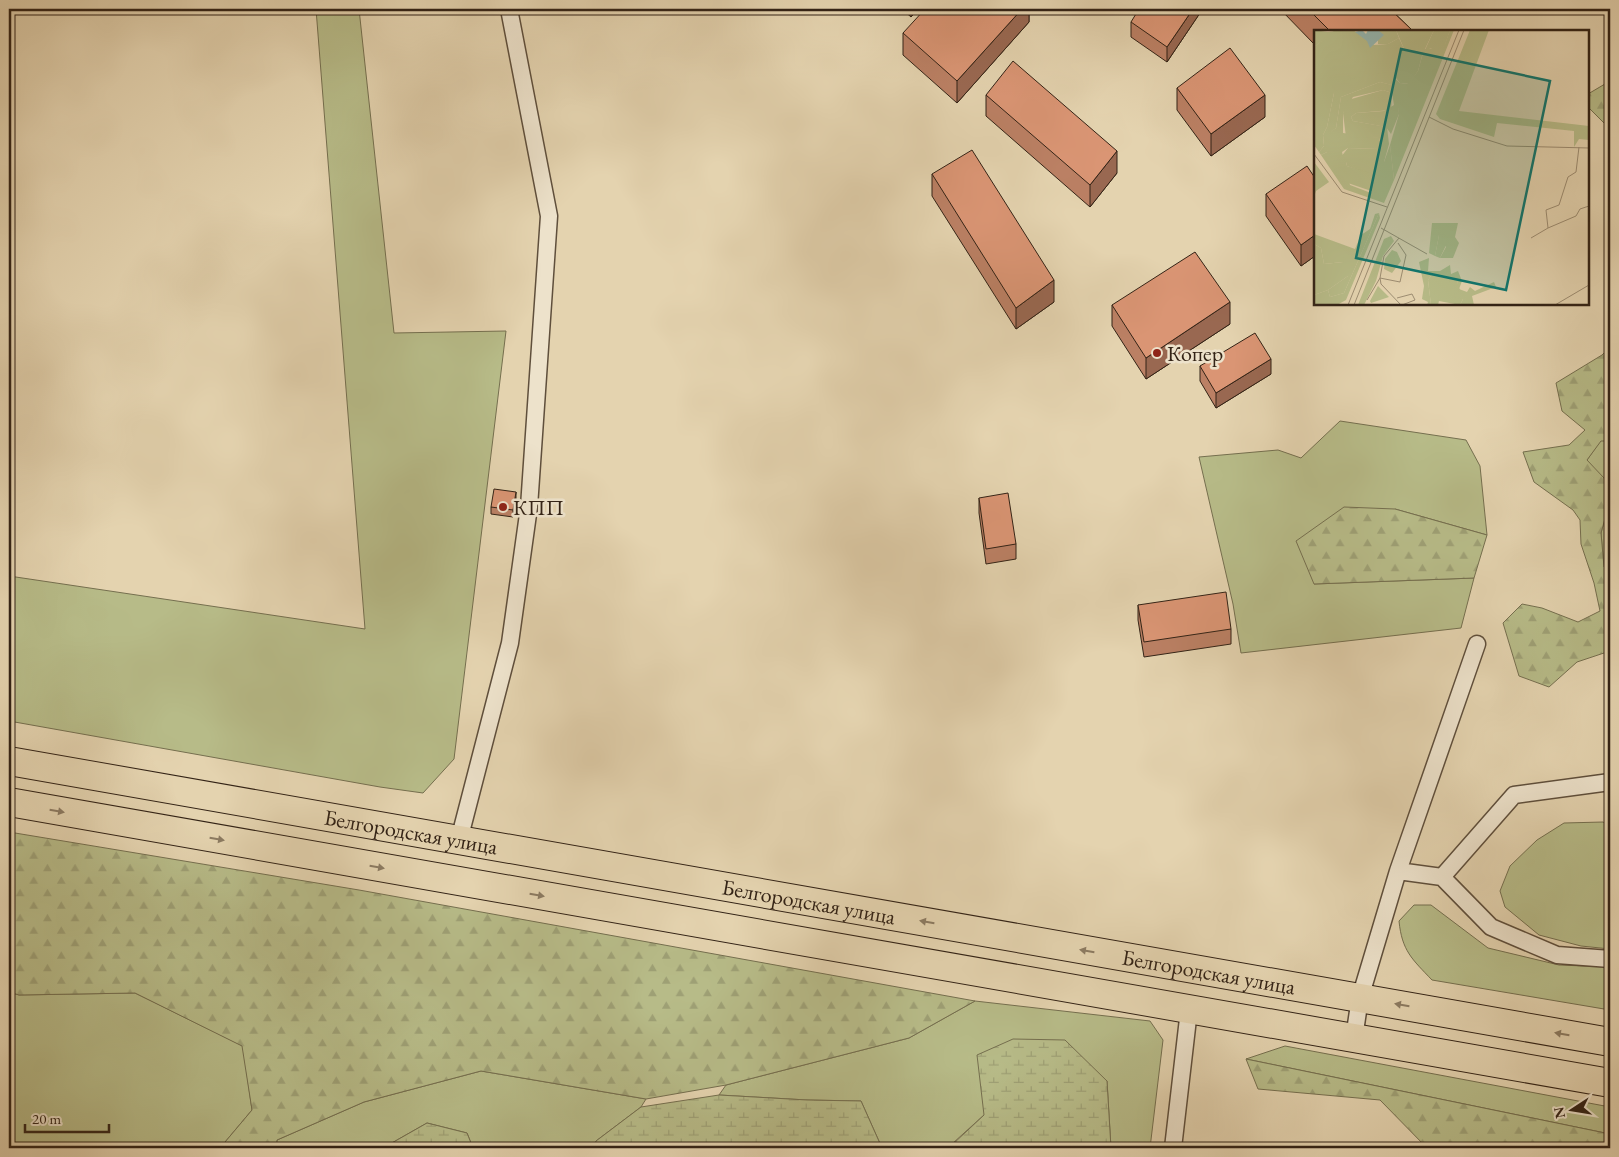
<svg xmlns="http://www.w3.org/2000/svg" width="1619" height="1157" font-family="'EB Garamond',serif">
	<defs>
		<pattern id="forest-firs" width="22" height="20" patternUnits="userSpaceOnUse" patternTransform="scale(1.25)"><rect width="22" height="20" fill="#b7bb88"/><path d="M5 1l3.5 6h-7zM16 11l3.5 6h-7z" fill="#9ea075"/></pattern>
		<pattern id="wetland-marsh" width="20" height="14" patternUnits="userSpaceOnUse" patternTransform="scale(1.25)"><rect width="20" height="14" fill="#b7bb88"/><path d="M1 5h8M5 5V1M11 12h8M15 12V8" fill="none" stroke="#9ea075"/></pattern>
	</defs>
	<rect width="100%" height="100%" fill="#e4d3af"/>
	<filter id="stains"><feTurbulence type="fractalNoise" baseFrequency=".004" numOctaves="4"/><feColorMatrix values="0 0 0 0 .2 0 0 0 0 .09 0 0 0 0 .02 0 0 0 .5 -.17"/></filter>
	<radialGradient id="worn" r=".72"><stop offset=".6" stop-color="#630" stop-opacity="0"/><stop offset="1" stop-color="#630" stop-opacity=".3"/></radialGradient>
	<!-- grass -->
	<path fill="#b7bb88" stroke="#756f4f" d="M316 9H359L394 333 506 331 454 759 423 793 380 787 9 721V576L365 629Z
		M1340 421 1466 440 1480 466 1487 535 1395 509 1314 584 1474 578 1461 628 1241 653 1233 604 1199 457 1278 450 1301 458Z
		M1601 440 1610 441V568L1604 567 1601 533 1609 504 1587 460Z
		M1603 822 1610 826V949L1581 946 1539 935 1505 907 1500 891 1510 866 1537 840 1564 823Z
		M1414 905H1431L1488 948 1559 965 1610 967V1010L1432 980C1412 959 1402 951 1399 921Z
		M9 992 19 995 135 993 243 1046 252 1110 220 1148H9V1080L13 1053 9 1043Z
		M975 1001 1150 1021 1163 1040 1150 1148H1111L1107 1081 984 1115 953 1143V1148H882L861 1101 807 1100 719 1095 726 1085 909 1038Z
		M1285 1046 1610 1107V1134L1246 1059Z
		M481 1071 646 1099 641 1107 596 1141 595 1148H473L467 1133 427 1123 383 1148H276L277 1140 364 1102Z"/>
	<!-- forest -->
	<path fill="url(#forest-firs)" stroke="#756f4f" d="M1610 81V129L1588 107V94Z
		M1610 347V441H1601L1587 460 1604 478 1609 504 1601 533 1604 567 1610 568V651L1577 662 1549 687 1519 676 1503 623 1522 604 1542 608 1578 622 1600 611 1594 583 1581 544 1580 520 1573 510 1534 482 1523 452 1569 445 1585 430 1562 411 1556 383 1602 355Z
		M1344 507 1395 509 1487 535 1474 578 1314 584 1296 541Z
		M9 832 359 890 975 1001 909 1038 726 1085 646 1099 481 1071 364 1102 277 1140 276 1148H220L252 1110 242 1046 135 993 19 995 9 992Z
		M1246 1059 1610 1134V1148H1427L1380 1100 1258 1089Z"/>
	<!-- wetland -->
	<path fill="url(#wetland-marsh)" stroke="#756f4f" d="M1013 1039 1065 1040 1107 1081 1111 1148H953V1144L984 1115 977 1055Z
		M719 1095 807 1100 861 1101 882 1148H595L596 1141 641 1107Z
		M427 1123 467 1133 473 1148H383Z"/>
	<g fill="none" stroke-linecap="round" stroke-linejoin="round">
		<defs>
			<path id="lane" d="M459 840 510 643 529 507 549 216 509 9
				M1398 871 1442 877 1491 927 1557 955 1610 959
				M1442 877 1514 795 1610 782
				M1354 1038 1360 998 1398 871 1477 644
				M1173 1148 1189 1010"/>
			<g id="primary">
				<path id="s1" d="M9 761 1610 1042"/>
				<path d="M9 802 1610 1083"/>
			</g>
		</defs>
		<!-- lane casing -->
		<use href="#lane" stroke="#5f4f3c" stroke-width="19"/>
		<!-- primary casing -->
		<use href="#primary" stroke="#332316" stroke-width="30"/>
		<!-- lane -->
		<use href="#lane" stroke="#ede2cb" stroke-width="16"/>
		<!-- primary -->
		<use href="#primary" stroke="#e4d3af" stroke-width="28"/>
	</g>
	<!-- wall -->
	<path fill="#bb8064" stroke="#332316" d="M902 9H919L911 17Z
		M1029 9V22L957 103 903 55V33L957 10Z
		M1200 9V13L1167 62 1131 37V22Z
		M1280 9H1390L1413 31H1315V45Z
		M1177 88 1265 117 1211 156 1177 110Z
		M986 95 1117 173 1090 207 986 116Z
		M932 174 1054 302 1016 329 932 196Z
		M1315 178V256L1301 266 1266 216V194Z
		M1112 305 1230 324 1146 379 1112 326Z
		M1200 366 1271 374 1216 408 1200 381Z
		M979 498 1016 544V559L986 564 979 513Z
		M516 500 513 517 491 514V507Z
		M1138 605 1231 629V644L1144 657 1138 620Z
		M1608 653H1610V687L1608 675Z"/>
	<!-- shaded-wall -->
	<path fill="#996851" stroke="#332316" d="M911 9H919L911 17Z
		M1022 9H1029V22L957 103V81Z
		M1193 9H1200V13L1167 62V47Z
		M1265 95V117L1211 156V134Z
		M1117 151V173L1090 207V185Z
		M1315 235V256L1301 266V245Z
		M1054 280V302L1016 329V308Z
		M1230 302V324L1146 379V358Z
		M1271 359V374L1216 408V393Z
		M516 492V500L513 517V510Z"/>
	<!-- building -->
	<path fill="#da9574" stroke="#332316" d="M925 9H955L957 10 958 9H1022L957 81 903 33Z
		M1139 9H1193L1167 47 1131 22Z
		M1308 9H1390L1413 31H1330Z
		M1230 48 1265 95 1211 134 1177 88Z
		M1013 61 1117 151 1090 185 986 95Z
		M972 150 1054 280 1016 308 932 174Z
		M1307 166 1315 178V235L1301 245 1266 194Z
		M1195 252 1230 302 1146 358 1112 305Z
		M1255 333 1271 359 1216 393 1200 366Z
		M494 489 516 492 513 510 491 507Z
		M1008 493 1016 544 986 549 979 498Z
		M1226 592 1231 629 1144 642 1138 605Z
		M1608 653H1610V665Z"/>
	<!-- one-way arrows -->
	<defs><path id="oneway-solid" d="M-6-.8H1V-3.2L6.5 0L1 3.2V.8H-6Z" transform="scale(1.25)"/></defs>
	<g fill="#8c7b62">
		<use href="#oneway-solid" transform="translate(57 811) rotate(10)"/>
		<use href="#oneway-solid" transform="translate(217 839) rotate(10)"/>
		<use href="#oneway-solid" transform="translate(377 867) rotate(10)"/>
		<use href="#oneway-solid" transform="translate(537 895) rotate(10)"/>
		<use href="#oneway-solid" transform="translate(927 922) rotate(-170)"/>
		<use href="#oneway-solid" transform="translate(1087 951) rotate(-170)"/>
		<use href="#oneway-solid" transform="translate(1402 1005) rotate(-170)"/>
		<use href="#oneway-solid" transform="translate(1562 1034) rotate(-170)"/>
	</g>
	<!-- markers -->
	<g fill="#8f2418" stroke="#ede2cb" stroke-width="2">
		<circle cx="1157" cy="353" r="5"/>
		<circle cx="503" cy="507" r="5"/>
	</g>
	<g text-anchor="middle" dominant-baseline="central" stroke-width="5" stroke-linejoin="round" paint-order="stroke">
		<!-- poi labels -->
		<g font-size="22" fill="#332316" stroke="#ede2cb" text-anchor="start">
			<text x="1167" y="353">Копер</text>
			<text x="513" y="507">КПП</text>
		</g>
		<!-- street labels -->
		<g font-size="22" fill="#332316" stroke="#ede2cb">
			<text stroke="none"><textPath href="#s1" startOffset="408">Белгородская улица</textPath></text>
			<text stroke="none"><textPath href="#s1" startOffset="812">Белгородская улица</textPath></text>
			<text stroke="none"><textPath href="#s1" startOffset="1218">Белгородская улица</textPath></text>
		</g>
	</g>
	<!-- overview -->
	<g transform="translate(1314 30)">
		<rect width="275" height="275" fill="#e4d3af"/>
		<path d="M12 0H39L60 15 74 14 85 8 91 21 109 22 104 41 95 54 86 53 81 47 20 63 13 97 9 105 10 116 5 122 0 115V17L20 1ZM120 0H136L131 15 111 20ZM156 0H175L145 81 275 96V110L265 109 260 117V101L183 93 180 107 126 89 122 84ZM66 52 82 56 84 68 85 84 77 104 72 97 39 91 37 87 42 83 70 81 80 75 78 63 69 60 39 67 29 83V103L65 108 67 115 64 119 34 118 28 122 36 155 57 163 65 148 33 136 32 132H70L76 115 80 150 70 173 30 159 7 125 13 122V104L22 98 27 67ZM65 183 66 188 32 270 23 275H0V265L14 260 16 267 30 263ZM118 193H144L141 207 145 213 139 228H126L132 217 125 205 121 226 115 223ZM77 206 80 211 69 226 62 251 50 275H44L70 209ZM78 220 83 222 87 231 78 243 70 239 71 229ZM119 243H133L143 251 149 269 146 275 125 271 124 275H117L114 250ZM64 256 75 267 57 273 56 271Z" fill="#b7bb88"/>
		<path d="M0 0 14 2 22 1 0 17ZM82 0H120L111 19H117L124 9 131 14 136 0H140L80 150 76 115 85 84 81 56 66 52 27 67 22 98 13 105V122L7 125 5 122 10 116 9 105 13 97 20 63 31 50 74 42 86 53 94 54 104 41 109 23 91 21ZM0 132 15 152 2 161 0 167ZM65 183 30 263 16 267 14 260 34 246 29 232 10 234 7 218 0 214V204L41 219 47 205 56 199 61 184ZM131 204 134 211 126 228 121 226 125 205ZM115 228 114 241H126L136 235 137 244 144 241 148 251 145 259 153 262 156 257 161 261 180 252 182 257 158 266 160 275H146L149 269 138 266 145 261 143 251 136 253 133 243H119L114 250 117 275H113L114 272 108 269 110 256 105 232Z" fill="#b7bb88"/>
		<path d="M64 0H82L85 8 74 14H64ZM69 60 78 63 77 80 42 83 37 87 39 91 73 97 75 114 70 132H32L33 136 73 148V160L66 164 28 151 19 137 34 118 63 119 67 115 65 108 32 107 29 83 34 70ZM0 214 7 218 10 234 29 232 30 227H34V246L14 260 0 265Z" fill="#b7bb88"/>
		<path d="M48 0 52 4 54 0H64L70 5 56 18 53 11 41 2Z" fill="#96b7b0"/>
		<path fill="none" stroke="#9d8d72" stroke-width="1" d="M115 87 139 99 193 116 275 118M0 124 28 162 73 177M67 198 113 224M234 198 262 186 266 179 275 176M85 208 70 226 66 248 67 254 87 275M217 208 234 198 232 180 245 175 254 147 262 142 265 117M83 268 98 264 101 270 88 275M53 270 66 248 86 252 92 225 84 213M34 275 145 0M40 275 150 0M241 275 275 255"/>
		<path fill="#0f766e" fill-opacity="0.15" stroke="#0f766e" stroke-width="2.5" d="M87 19 236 51 192 260 42 228Z"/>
		<rect width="275" height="275" fill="none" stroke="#332316" stroke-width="2.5"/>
	</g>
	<!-- margin -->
	<rect width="1619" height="1157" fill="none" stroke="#e4d3af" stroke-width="30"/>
	<rect x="10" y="10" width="1599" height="1137" fill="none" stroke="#332316" stroke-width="2.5"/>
	<rect x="15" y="15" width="1589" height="1127" fill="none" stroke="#332316"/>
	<!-- north arrow -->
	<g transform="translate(1572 1110) rotate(258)" stroke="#ede2cb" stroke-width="4" paint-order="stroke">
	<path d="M0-4L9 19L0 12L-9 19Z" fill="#332316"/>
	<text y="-8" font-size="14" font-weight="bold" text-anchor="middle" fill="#332316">N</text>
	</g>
	<!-- scale -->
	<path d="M25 1124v8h84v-8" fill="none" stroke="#332316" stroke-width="2.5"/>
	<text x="32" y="1124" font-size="15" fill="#332316" stroke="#ede2cb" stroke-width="4" paint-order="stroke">20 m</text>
	<rect width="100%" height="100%" filter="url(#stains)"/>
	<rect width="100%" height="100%" fill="url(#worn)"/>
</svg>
